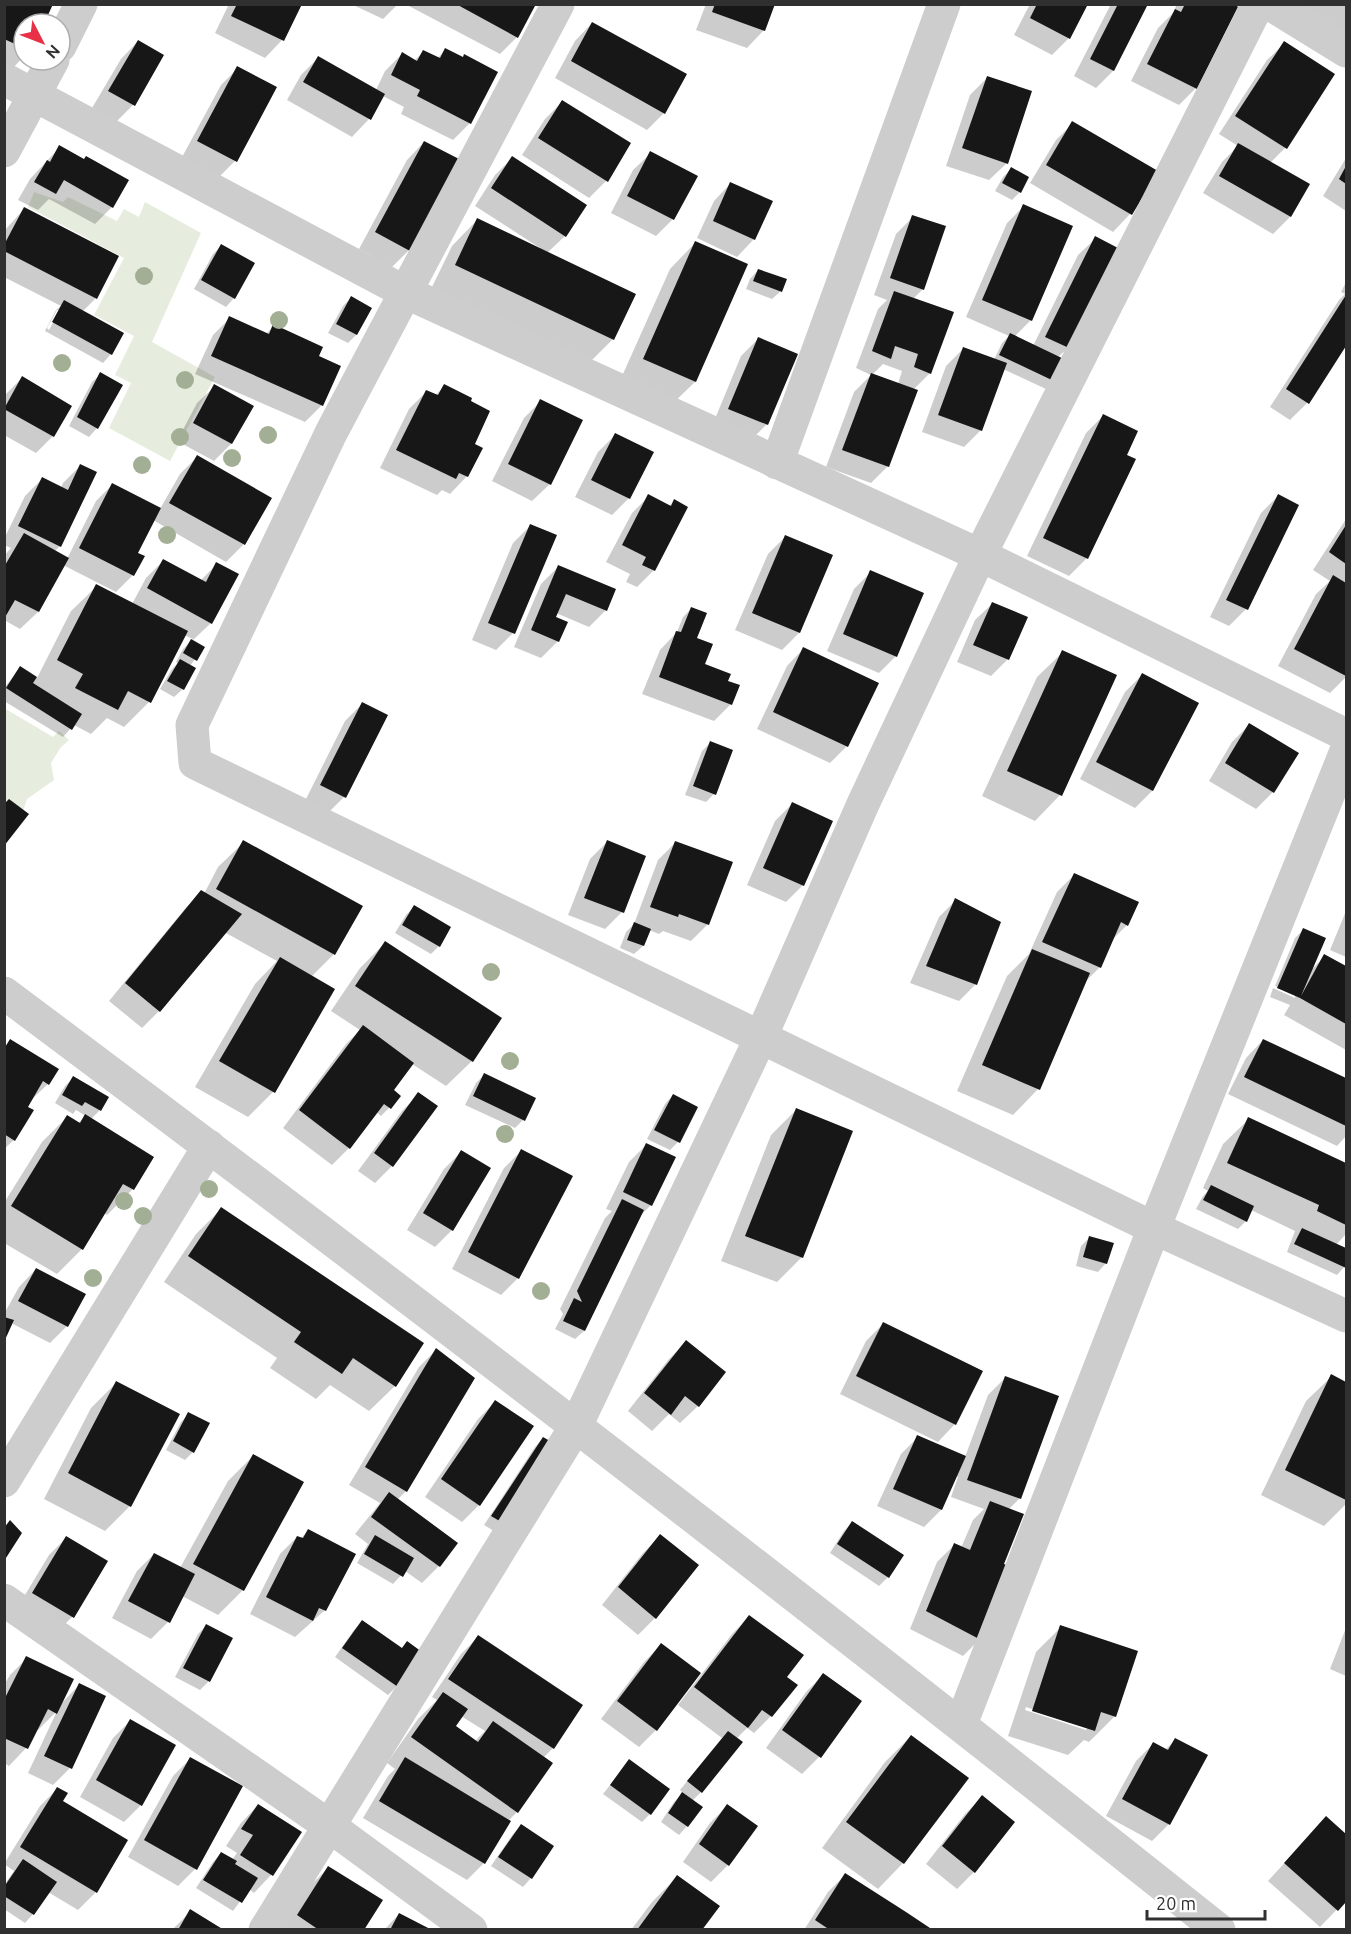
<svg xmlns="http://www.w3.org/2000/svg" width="1351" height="1934" font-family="Ubuntu,sans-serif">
	<rect width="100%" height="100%" fill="#fff"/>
	<!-- green -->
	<path fill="#e7edde" d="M34 192 63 202 68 197 117 221 124 209 139 217 145 202 201 233 152 342 215 377 170 461 109 428 131 383 115 375 134 336 94 315 124 258 28 207Z
		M4 708 53 737 59 731 69 740 61 747 51 763 54 780 27 799 20 820 5 808Z"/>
	<!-- shadow -->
	<path fill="#0003" fill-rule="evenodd" d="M4 4 42 24H24V56L13 68 4 64Z
		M229 4H300L282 40 265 58 215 33Z
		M351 4H398L383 19Z
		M534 4 517 37 500 54 407 5Z
		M706 4H773L764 30 747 48 696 30Z
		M1030 4H1087L1069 38 1052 55 1014 35Z
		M1111 4H1147L1113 71 1096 88 1074 76Z
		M1177 4H1231L1196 88 1179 105 1131 81 1158 28 1173 13Z
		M1298 4H1346V35Z
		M592 23 664 113 647 130 555 78 575 41Z
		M138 41 133 105 116 122 92 108 121 59Z
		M1285 43 1333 74 1285 148 1270 163 1308 185 1290 217 1273 234 1203 193 1222 162 1238 146 1219 134 1267 60Z
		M445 50 470 123 453 140 401 114 404 107 383 96 369 119 352 137 287 100 301 75 318 58 376 90 385 71 402 54 414 61 423 52 437 59Z
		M238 68 275 88 235 161 218 178 181 159 221 85Z
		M987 78 1007 163 989 180 946 166 970 95Z
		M562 102 606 181 589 198 522 155 545 119Z
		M1073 123 1156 172 1130 214 1113 232 1030 183 1056 140Z
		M424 142 409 250 392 267 359 249 407 160Z
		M60 147 112 207 95 224 49 199 38 210 18 200 30 179Z
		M651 153 673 219 656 236 611 213 633 170Z
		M512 158 565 236 547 253 634 295 613 339 587 365 430 291 452 246 477 220 539 250 540 248 475 206 495 175Z
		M1346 158V211L1323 196Z
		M1011 169 1020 192 1012 200 995 191 1003 177Z
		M731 183 754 239 737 257 697 238 714 201Z
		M1024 206 1031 320 1014 337 1033 346 1078 255 1096 238 1068 348 1058 357 1064 360 1046 389 1003 369 981 430 964 447 922 432 946 366 963 349 994 360 1002 343 1009 336 966 317 1007 223Z
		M24 209 96 298 82 312 111 354 103 363 45 331 56 310 61 306 4 277V231ZM57 310H60L49 330 47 328Z
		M913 217 923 289 913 299 930 373 913 390 888 466 871 483 826 467 854 392 871 375 856 368 878 309 887 300 874 295 896 234ZM883 364 902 371 898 384 872 375Z
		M695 243 746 265 695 382 669 407 618 385 670 269Z
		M221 246 234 298 226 307 194 289 213 254Z
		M758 270 781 291 772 299 746 289 750 279Z
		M1346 282V343L1307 403 1290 420 1270 407 1339 300 1345 294 1341 292Z
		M351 298 370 308 356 335 348 343 328 333 343 306Z
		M230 318 266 334 274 326 317 357 322 405 305 422 195 374 213 335Z
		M758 339 796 355 767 424 749 442 712 426 741 356Z
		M101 374 97 428 89 437 69 426 92 382Z
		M22 378 53 436 36 453 4 435V396Z
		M215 386 252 407 231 444 214 461 177 441 197 403Z
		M444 386 473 445 467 476 450 494 442 490 437 495 380 468 409 409 426 392 435 396Z
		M541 401 550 484 532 501 492 481 524 418Z
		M1103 416 1125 456 1134 460 1086 559 1069 576 1027 556 1086 433Z
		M615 435 629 498 612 515 575 497 598 452Z
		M197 457 270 499 243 545 226 562 153 520 136 553 133 575 116 592 63 565 38 612 20 629 4 620V556L11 548 4 545V539L25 496 42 479 61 488 63 483 80 466 60 546 54 552 67 559 96 501 113 484 160 509 180 474Z
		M649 496 669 506 674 501 654 570 637 587 626 582 630 574 606 562 632 513Z
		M1278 496 1297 505 1246 609 1229 626 1210 617 1261 513Z
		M1346 519V677L1330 693 1278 666 1316 594 1330 581 1313 570Z
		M530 526 513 633 496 650 472 640 513 543Z
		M785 537 831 556 799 633 782 650 735 630 768 554Z
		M163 561 200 581 217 564 211 623 192 641 203 648 190 666 183 689 174 697 160 689 172 669 178 663 176 662 183 649 193 639 184 635 149 702 124 727 107 718 91 734 74 725 63 737 4 701V688L20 668 37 678 71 611 97 586 132 604 146 578Z
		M558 567 606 610 589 627 556 613 554 618 558 641 541 658 514 647 541 584Z
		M871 572 896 656 879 673 827 651 854 589Z
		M993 603 1008 659 991 676 957 662 975 620Z
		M691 609 703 665 726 682 731 704 714 721 642 694 660 650 677 632 683 617Z
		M804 648 847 746 830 763 757 729 787 666Z
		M1063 652 1115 676 1060 795 1035 821 982 796 1037 677Z
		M1142 675 1197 704 1152 791 1135 808 1080 779 1125 692Z
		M362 704 344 797 327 814 304 803 345 721Z
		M1249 725 1273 792 1256 809 1209 781 1232 742Z
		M710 743 714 794 706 802 685 795 702 751Z
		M792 804 803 885 786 902 747 885 775 821Z
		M244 842 334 954 311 977 273 1092 248 1117 195 1087 255 984 277 961 224 932 159 1011 142 1028 109 1001 184 910 201 892 204 894 218 867Z
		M607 842 622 912 605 929 568 915 590 859Z
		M675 843 708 924 691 941 663 931 659 934 649 930 643 946 634 954 620 948 626 932 634 924 658 860Z
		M1074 875 1127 925 1111 941 1100 967 1084 983 1038 1089 1013 1115 957 1091 1007 976 1029 954 1057 892Z
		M956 900 976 984 959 1001 910 983 939 917Z
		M414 907 439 946 431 954 395 933 406 915Z
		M1346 911V957L1330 950Z
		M1303 930 1311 970 1325 956 1346 968V1050L1284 1015 1290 1005 1270 997 1273 988 1295 998V994L1275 986 1295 938Z
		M385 943 472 1061 446 1086 412 1064 392 1091 399 1096 389 1108 381 1116 376 1112 349 1148 332 1165 283 1128 346 1044 360 1030 331 1011 360 968Z
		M1263 1040 1346 1080V1136L1337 1146 1228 1094 1246 1058Z
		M10 1041 48 1084 30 1101 14 1140 4 1149V1047Z
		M484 1075 523 1120 515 1128 465 1105 476 1083Z
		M73 1078 107 1097 99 1111 90 1120 152 1157 132 1190 107 1215 104 1213 82 1249 57 1274 4 1243V1203L42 1142 67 1117 78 1123 86 1116 76 1110 73 1114 55 1103 65 1086Z
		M419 1094 392 1166 375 1183 358 1171 402 1111Z
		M673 1095 678 1142 670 1150 647 1139 665 1104Z
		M796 1110 802 1257 777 1282 721 1261 771 1135Z
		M1249 1119 1346 1165V1234L1336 1245 1346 1250V1265L1337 1275 1287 1252 1295 1231 1251 1210 1246 1221 1238 1229 1196 1209 1203 1196 1208 1191 1203 1188 1223 1144Z
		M646 1145 651 1205 640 1216 584 1331 575 1339 555 1329 563 1314 560 1309 605 1218 612 1211 606 1209 629 1162Z
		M521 1151 518 1278 501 1295 452 1269 504 1168Z
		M461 1152 452 1230 435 1247 407 1230 444 1169Z
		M221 1209 395 1386 369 1411 330 1385 316 1399 270 1368 277 1358 164 1282 196 1234Z
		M1089 1238 1106 1263 1098 1272 1076 1266 1081 1246Z
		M36 1269 67 1326 50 1343 11 1323 4 1339V1314L19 1287Z
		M883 1324 981 1372 955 1424 938 1442 840 1394 866 1341Z
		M686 1342 724 1372 698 1406 680 1423 669 1414 652 1431 628 1411 669 1359Z
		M436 1350 406 1491 397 1500 456 1543 439 1566 422 1583 405 1571 393 1584 357 1563 368 1544 355 1534 380 1503 349 1485 419 1367Z
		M1332 1376 1346 1383V1504L1324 1526 1261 1495 1306 1401Z
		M1005 1378 1020 1498 1008 1510 980 1639 963 1656 910 1629 937 1562 954 1545 961 1548 973 1520 984 1509 951 1497 958 1477 956 1476 941 1510 924 1527 877 1506 901 1454 918 1437 965 1457 988 1395Z
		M116 1383 130 1506 105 1531 44 1499 91 1408Z
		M495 1402 479 1505 462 1522 425 1497 478 1419Z
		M189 1414 193 1452 185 1460 166 1450 181 1422Z
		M543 1438 494 1531 484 1525 535 1447Z
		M253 1456 243 1590 218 1615 182 1596 168 1622 151 1639 112 1618 137 1571 154 1554 180 1568 228 1481Z
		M853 1522 902 1555 888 1577 879 1586 830 1553 844 1531Z
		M308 1531 354 1554 324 1611 295 1637 250 1614 280 1554 297 1537 300 1539Z
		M660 1536 655 1618 638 1635 602 1605 643 1553Z
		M66 1538 72 1617 55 1634 16 1610 49 1555Z
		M749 1617 785 1677 771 1716 754 1733 747 1728 736 1739 701 1792 692 1801 687 1826 679 1835 661 1822 674 1802 683 1793 680 1790 722 1738 678 1705 732 1634Z
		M362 1622 401 1649 407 1643 396 1687 388 1695 335 1657 354 1630Z
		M206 1626 231 1638 208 1682 200 1690 175 1677 198 1634Z
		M1061 1627 1115 1716 1089 1742 1084 1740 1068 1755 1008 1736 1036 1652ZM1026 1707 1088 1727 1086 1730 1025 1710Z
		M1346 1628V1676L1330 1669Z
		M478 1637 553 1748 543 1758 517 1812 508 1821 484 1863 467 1880 363 1818 388 1776 395 1769 387 1763 418 1719 437 1700 432 1697 461 1654ZM461 1716 485 1731 475 1741 454 1726Z
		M661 1645 656 1730 639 1747 601 1719 644 1662Z
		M27 1658 61 1704 79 1685 70 1768 53 1785 28 1773 57 1711 38 1730 36 1729 26 1748 9 1766 4 1763V1685L10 1675Z
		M823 1675 860 1701 819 1757 802 1774 766 1748 806 1692Z
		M130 1721 141 1805 124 1822 80 1797 113 1738Z
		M911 1736 966 1778 903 1863 878 1889 822 1848 885 1762Z
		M1175 1740 1169 1824 1152 1841 1106 1816 1136 1761 1153 1744 1165 1750Z
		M190 1759 195 1869 178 1886 128 1857 173 1776Z
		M629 1761 650 1814 642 1822 603 1794Z
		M57 1789 61 1802 126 1840 95 1893 78 1910 48 1892 33 1914 25 1923 4 1909V1885L14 1871 4 1864 40 1806Z
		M982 1797 974 1872 957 1889 926 1864 965 1814Z
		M258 1805 300 1832 271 1875 254 1893 249 1889 233 1911 196 1888 213 1862 221 1853 232 1860 237 1853 226 1846 241 1823Z
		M727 1806 728 1865 711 1882 683 1862 710 1823Z
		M1326 1818 1346 1836V1900L1320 1927 1268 1881Z
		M521 1826 552 1847 531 1878 523 1887 491 1866 513 1834Z
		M328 1868 362 1930H283L311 1885Z
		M845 1875 931 1930H804L828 1892Z
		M677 1877 700 1930H631L652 1902Z
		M191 1911 221 1930H172Z
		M399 1914 429 1930H384Z"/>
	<!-- building -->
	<path fill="#171717" d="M4 4H53L44 24H24V48L4 39Z
		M237 4H302L284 41 231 16Z
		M456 4H536L518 38Z
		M715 4H775L765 31 712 12Z
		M1037 4H1088L1070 39 1030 18Z
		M1118 4H1148L1114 71 1090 59Z
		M1185 4H1235L1238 7 1197 89 1147 64 1175 9 1181 12Z
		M592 22 687 74 665 114 571 61Z
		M138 40 164 55 135 106 108 91Z
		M1284 41 1335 74 1287 149 1235 116Z
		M445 48 463 57 464 54 498 72 471 124 417 96 420 90 391 75 402 52 417 61 423 50 440 58Z
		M318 56 385 94 371 120 303 82Z
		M237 66 277 87 237 162 197 141Z
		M987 76 1032 91 1008 164 962 148Z
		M562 100 631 143 608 182 538 138Z
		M1072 121 1158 171 1132 215 1046 165Z
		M424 141 459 159 410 251 375 232Z
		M1238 143 1310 184 1291 217 1219 176Z
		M59 145 84 159 86 156 129 180 113 208 64 180 56 194 34 182 47 160 50 162Z
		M650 151 698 176 674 220 627 196Z
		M512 156 587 205 566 237 491 188Z
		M1346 166V184L1339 179Z
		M1011 167 1029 177 1021 193 1002 183Z
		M730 182 773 201 755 240 713 221Z
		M1023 204 1073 226 1032 321 982 300Z
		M24 207 119 256 97 299 4 251V245Z
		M912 215 946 226 924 290 890 278Z
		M477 218 636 294 614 340 455 265Z
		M1095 236 1118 248 1069 348 1045 337Z
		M695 241 748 264 696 382 643 359Z
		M221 244 255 263 235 299 201 280Z
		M758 269 787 279 782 292 753 281Z
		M894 291 954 312 931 374 914 367 918 354 895 346 891 359 872 351Z
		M1346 295V346L1309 404 1286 389Z
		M351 296 372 308 357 335 336 324Z
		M64 300 124 333 112 355 52 322Z
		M229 316 269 334 273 324 323 347 319 356 341 366 323 406 211 356Z
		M1010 333 1066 360 1056 382 999 355Z
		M758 337 798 354 768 425 728 409Z
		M963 347 1007 363 982 431 938 415Z
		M100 372 123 385 98 429 77 417Z
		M871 373 918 390 889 467 842 450Z
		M22 376 72 406 54 437 4 409Z
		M214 384 254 406 232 444 193 423Z
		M444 384 472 398 471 401 490 411 475 444 483 448 468 477 459 473 456 479 396 450 426 390 438 395Z
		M540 399 583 420 551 485 508 464Z
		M1103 414 1138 431 1127 455 1136 459 1088 559 1043 538Z
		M615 433 654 452 630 499 591 480Z
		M197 455 272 498 245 545 169 503Z
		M80 464 97 472 61 547 18 526 42 477 68 490Z
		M112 483 161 508 138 553 145 556 134 576 79 548Z
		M648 494 671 506 674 499 688 507 655 571 642 565 646 557 622 545Z
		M1278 494 1299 505 1248 610 1226 600Z
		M530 524 557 535 515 634 488 623Z
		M1346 525V564L1329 552Z
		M24 533 69 558 39 612 15 600 4 619V567Z
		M785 535 833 555 800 633 752 613Z
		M163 559 206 582 216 562 239 574 212 624 147 588Z
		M558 565 616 589 607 611 566 594 556 617 568 622 559 642 531 630Z
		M870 570 924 593 897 657 843 634Z
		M1333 575 1346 583V676L1294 649Z
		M96 584 188 631 151 703 128 691 118 710 75 688 83 674 57 660Z
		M992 602 1028 617 1009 660 973 645Z
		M691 607 707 613 697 638 713 644 705 664 731 674 728 681 740 685 732 705 659 677 676 631 681 632Z
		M191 639 205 647 197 661 183 653Z
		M803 647 879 683 848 747 773 712Z
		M1062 650 1117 675 1062 796 1007 771Z
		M180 659 196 668 184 690 167 681Z
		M20 666 37 677 33 683 82 714 72 730 6 688Z
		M1142 673 1199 703 1153 791 1096 762Z
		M362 702 388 715 346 798 320 785Z
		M1249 723 1299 753 1274 793 1225 763Z
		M710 741 733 750 716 795 693 786Z
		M9 799 29 814 4 846V804Z
		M792 802 833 821 804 886 763 868Z
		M243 840 363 906 335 955 216 889Z
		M607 840 646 856 624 913 584 898Z
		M675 841 733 862 709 925 679 914 678 917 650 907Z
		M1074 873 1139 902 1128 926 1121 922 1101 968 1042 942Z
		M201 890 242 914 160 1012 125 983Z
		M955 898 1001 922 977 985 926 966Z
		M414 905 451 927 440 947 402 925Z
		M634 922 651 929 644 946 627 940Z
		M1303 928 1326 938 1301 996 1324 954 1346 966V1024L1300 998 1277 988Z
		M385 941 502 1018 473 1062 355 986Z
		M1032 949 1090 973 1040 1090 982 1065Z
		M280 957 335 989 275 1093 219 1061Z
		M363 1025 414 1063 394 1090 401 1096 391 1109 384 1104 350 1149 299 1110Z
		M10 1039 59 1069 49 1085 43 1081 28 1107 34 1110 15 1141 4 1134V1049Z
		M1263 1039 1346 1078V1126L1244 1077Z
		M484 1073 536 1098 525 1121 473 1096Z
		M73 1076 109 1097 101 1111 85 1102 82 1106 62 1095Z
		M418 1092 438 1106 393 1167 374 1153Z
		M673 1094 698 1107 680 1143 654 1130Z
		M796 1108 853 1131 803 1258 745 1236Z
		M85 1114 154 1157 134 1190 123 1184 83 1250 11 1206 67 1115 80 1123Z
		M1248 1117 1346 1163V1225L1317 1211 1319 1205 1227 1163Z
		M646 1143 676 1157 652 1206 623 1192Z
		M521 1149 573 1176 519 1279 468 1252Z
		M461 1150 491 1168 453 1231 423 1213Z
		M1211 1185 1254 1206 1247 1222 1203 1200Z
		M622 1199 644 1210 585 1331 563 1321 574 1298 582 1302 577 1291Z
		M221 1207 424 1343 396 1387 353 1358 342 1374 294 1342 301 1332 188 1256Z
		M1302 1228 1346 1248V1268L1294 1244Z
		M1089 1236 1114 1243 1107 1264 1083 1257Z
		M36 1268 86 1294 68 1327 18 1301Z
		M4 1317 14 1320 4 1342Z
		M883 1322 983 1371 956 1425 856 1376Z
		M686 1340 726 1372 699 1407 685 1396 671 1415 644 1393Z
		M436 1348 475 1378 407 1492 365 1467Z
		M1331 1374 1346 1382V1500L1285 1470Z
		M1005 1376 1059 1396 1021 1499 967 1480Z
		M116 1381 180 1414 131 1507 68 1473Z
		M495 1400 534 1426 480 1506 441 1479Z
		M188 1412 210 1423 194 1453 173 1441Z
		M917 1435 966 1456 942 1510 893 1489Z
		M543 1437 555 1444 503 1523 491 1516Z
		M253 1454 304 1482 244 1591 193 1564Z
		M389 1492 458 1543 440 1567 371 1517Z
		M990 1501 1024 1514 1004 1564 1009 1566 981 1640 926 1611 954 1543 970 1550Z
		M10 1520 22 1533 4 1561V1528Z
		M852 1521 904 1555 889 1578 837 1544Z
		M308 1529 356 1554 326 1611 319 1608 313 1621 266 1597 297 1536 303 1538Z
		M660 1534 699 1565 656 1619 618 1587Z
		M375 1535 414 1558 403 1577 364 1554Z
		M66 1536 108 1561 74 1618 32 1593Z
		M154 1553 195 1574 170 1623 128 1601Z
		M749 1615 804 1655 787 1677 798 1685 772 1717 762 1710 748 1728 694 1687Z
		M362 1620 402 1648 407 1641 422 1652 398 1687 342 1648Z
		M206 1624 233 1638 210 1682 183 1668Z
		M1060 1625 1138 1651 1116 1717 1101 1712 1095 1731 1032 1711Z
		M478 1635 583 1705 554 1749 448 1679Z
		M661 1643 701 1673 657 1731 617 1701Z
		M26 1656 74 1679 57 1714 48 1709 28 1749 4 1738V1700Z
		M823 1673 862 1701 821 1758 782 1730Z
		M79 1683 106 1696 72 1769 44 1756Z
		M443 1692 468 1709 456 1726 478 1742 493 1721 553 1763 518 1813 411 1737Z
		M130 1719 176 1745 142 1806 96 1780Z
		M728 1731 743 1742 702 1793 687 1781Z
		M911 1735 969 1778 904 1864 846 1822Z
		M1175 1738 1208 1755 1170 1825 1122 1799 1153 1742 1168 1750Z
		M190 1757 243 1786 197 1870 144 1840Z
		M405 1757 511 1821 485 1864 379 1801Z
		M629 1759 670 1789 651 1815 610 1785Z
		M57 1787 68 1793 63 1801 128 1840 97 1893 20 1847Z
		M682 1792 703 1807 688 1827 668 1813Z
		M982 1795 1015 1822 975 1873 942 1846Z
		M258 1804 302 1832 273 1876 240 1855 253 1835 241 1829Z
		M727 1804 758 1826 729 1866 699 1844Z
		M1326 1816 1346 1834V1902L1338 1911 1284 1863Z
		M521 1824 554 1846 532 1879 498 1857Z
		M221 1852 237 1861 235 1864 258 1878 242 1903 203 1880Z
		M23 1859 57 1882 34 1915 4 1896V1887Z
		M328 1866 383 1900 364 1930H319L297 1915Z
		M845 1873 906 1912 933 1930H830L815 1920Z
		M677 1875 720 1906 702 1930H637Z
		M190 1909 224 1930H178Z
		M399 1913 432 1930H390Z"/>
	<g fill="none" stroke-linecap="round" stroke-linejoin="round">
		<!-- street -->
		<path stroke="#cdcdcd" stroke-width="33" d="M558 4 331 433 192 725 195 763 1154 1228 1346 1316
			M1270 4 1346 51
			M60 46 81 4
			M4 79 405 292 980 555 1346 735
			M4 151 53 60
			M777 463 944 4
			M4 993C414 1299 819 1611 1219 1930
			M4 1481 209 1146
			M4 1600 328 1825 471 1930
			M961 1724 1154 1228 1346 751
			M265 1930 576 1426 761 1037 863 804 980 555 1258 4"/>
	</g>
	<!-- trees -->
	<g fill="#a2af94">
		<circle cx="144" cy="276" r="9"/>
		<circle cx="279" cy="320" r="9"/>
		<circle cx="62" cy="363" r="9"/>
		<circle cx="185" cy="380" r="9"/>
		<circle cx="268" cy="435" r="9"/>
		<circle cx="180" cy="437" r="9"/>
		<circle cx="232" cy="458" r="9"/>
		<circle cx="142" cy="465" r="9"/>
		<circle cx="167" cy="535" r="9"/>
		<circle cx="491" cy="972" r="9"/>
		<circle cx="510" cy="1061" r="9"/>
		<circle cx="505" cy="1134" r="9"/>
		<circle cx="209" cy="1189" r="9"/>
		<circle cx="124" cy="1201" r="9"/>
		<circle cx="143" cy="1216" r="9"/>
		<circle cx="93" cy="1278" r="9"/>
		<circle cx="541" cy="1291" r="9"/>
	</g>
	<!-- border -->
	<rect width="1351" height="1934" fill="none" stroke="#303030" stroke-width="12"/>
	<!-- north arrow -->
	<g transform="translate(42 42) rotate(132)"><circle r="28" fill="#ffffff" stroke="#acacac" stroke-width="1.5"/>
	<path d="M0-4.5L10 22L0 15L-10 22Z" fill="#e83146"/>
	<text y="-9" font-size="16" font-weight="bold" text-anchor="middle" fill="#303030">N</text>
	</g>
	<!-- scale -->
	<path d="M1147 1910v9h118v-9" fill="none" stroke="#303030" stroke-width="3"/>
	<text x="1156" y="1910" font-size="18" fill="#303030" stroke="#ffffff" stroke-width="4.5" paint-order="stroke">20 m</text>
</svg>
